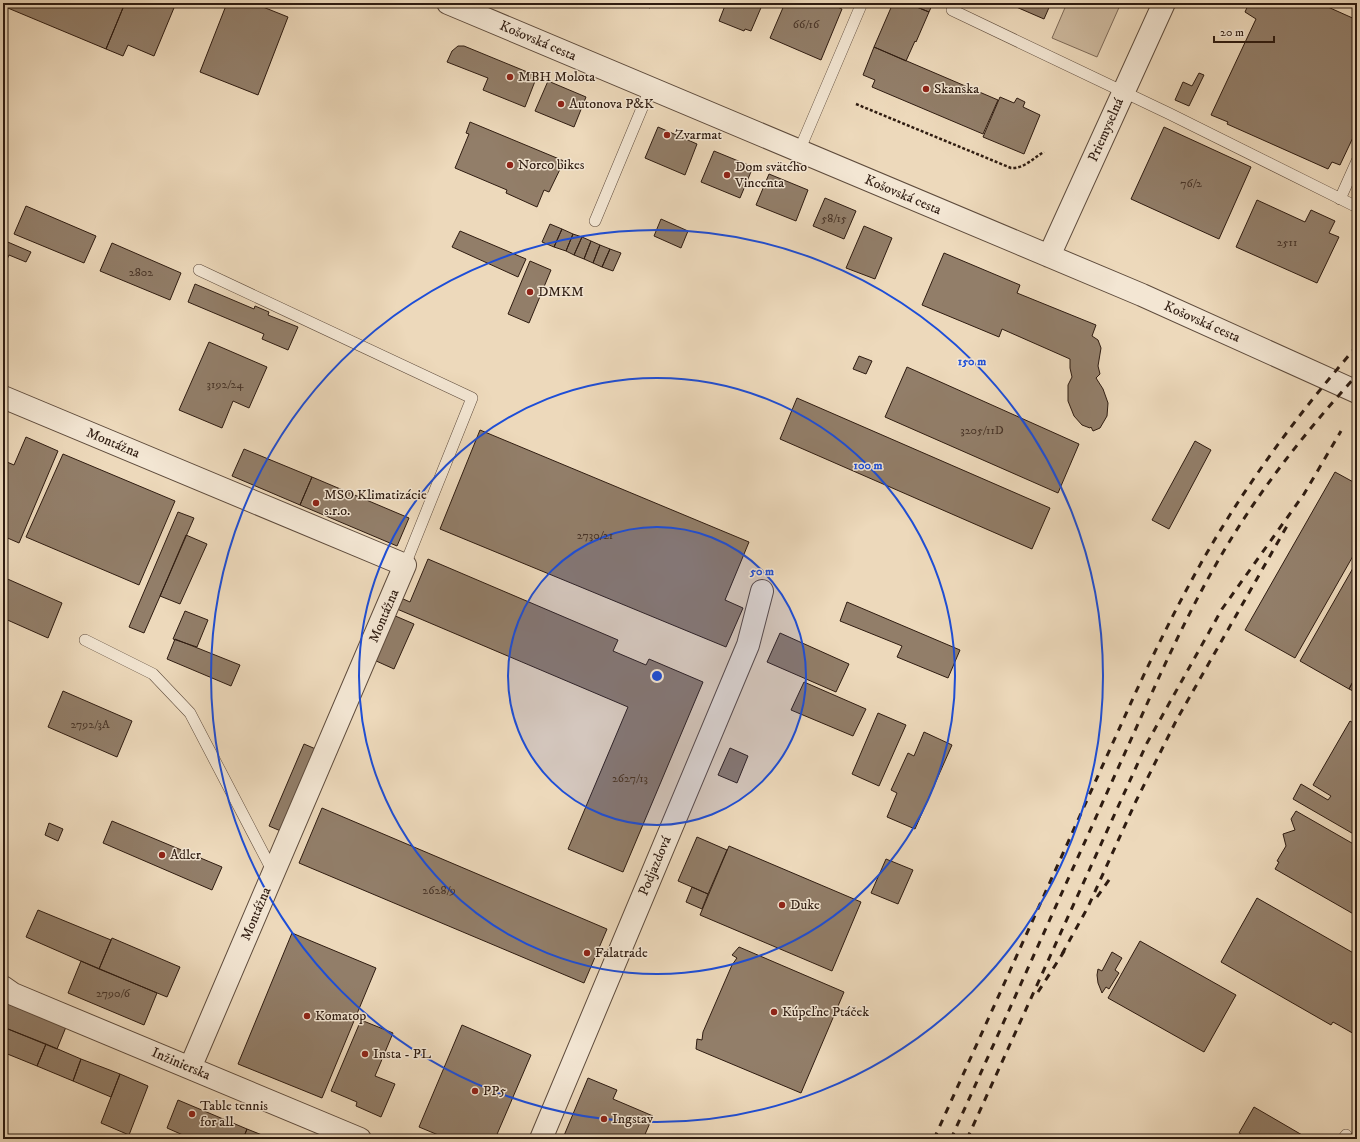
<svg xmlns="http://www.w3.org/2000/svg" width="1360" height="1142" font-family="'IM FELL DW Pica',serif">
	<rect width="100%" height="100%" fill="#edd9bb"/>
	<filter id="stains"><feTurbulence type="fractalNoise" baseFrequency=".005" numOctaves="4"/><feColorMatrix values="0 0 0 0 .2 0 0 0 0 .09 0 0 0 0 .02 0 0 0 .5 -.17"/></filter>
	<radialGradient id="worn" r=".72"><stop offset=".6" stop-color="#630" stop-opacity="0"/><stop offset="1" stop-color="#630" stop-opacity=".3"/></radialGradient>
	<!-- green -->
	<path fill="#cdb99e" stroke="#7e6a58" d="M1067 3H1121L1097 57 1052 38Z"/>
	<!-- building -->
	<path fill="#927e69" stroke="#2f1c11" d="M3 3H125L106 49 3 6Z
		M125 3H176L154 56 128 45 123 56 106 49Z
		M227 3H253L288 17 258 95 200 72Z
		M639 3H653L650 8Z
		M726 3H763L751 31 745 29 744 31 719 21Z
		M785 3H828L842 9 821 60 770 38Z
		M893 3H907L929 12 916 42 915 41 906 61 874 47Z
		M907 3H933L929 12Z
		M1007 3H1051L1044 19Z
		M1249 3H1319L1357 20V129L1340 165 1332 162 1328 169 1227 124 1228 122 1211 115 1256 19 1245 12Z
		M458 46H464L537 76 525 107 483 90 488 78 447 62 452 51Z
		M874 47 998 100 983 134 872 87 875 80 863 75Z
		M1199 73 1204 75 1189 106 1175 100 1183 82 1192 86Z
		M548 81 586 97 574 127 535 111Z
		M1000 97 1014 103 1017 98 1025 102 1023 107 1040 115 1024 154 983 137Z
		M470 122 564 161 549 192 544 190 537 207 506 193 507 190 455 168 469 134 466 133Z
		M658 127 697 144 685 175 645 158Z
		M1164 127 1251 167 1219 239 1131 199Z
		M714 151 753 167 740 198 701 182Z
		M769 174 808 190 796 221 756 205Z
		M825 198 856 211 844 239 813 226Z
		M1257 200 1305 222 1311 210 1335 221 1329 233 1339 237 1317 283 1236 247Z
		M26 206 96 236 84 263 14 234Z
		M661 219 688 231 681 248 654 236Z
		M550 224 562 229 554 247 542 242Z
		M864 226 892 238 875 279 846 268Z
		M562 229 573 234 566 251 554 247Z
		M460 231 526 259 518 277 452 247Z
		M573 234 582 237 574 255 566 251Z
		M582 237 591 241 584 259 574 255Z
		M3 240 31 252 26 262 9 255 3 268Z
		M591 241 600 245 593 263 584 259Z
		M112 243 181 273 170 300 100 271Z
		M600 245 610 249 602 267 593 263Z
		M610 249 621 253 613 271 602 267Z
		M944 253 1020 285 1017 293 1096 325 1092 336 1098 340 1101 348 1098 366 1100 374 1096 378 1103 389 1108 403 1107 416 1100 428 1093 431 1091 427 1090 428 1082 425 1074 416 1068 401V385L1072 377 1070 368V359L1002 329 999 337 922 305Z
		M530 261 551 270 529 323 508 314Z
		M195 284 254 309 255 306 269 312 268 315 298 327 288 350 262 339 264 334 188 302Z
		M209 342 267 367 249 408 233 401 222 428 179 410Z
		M859 356 872 361 866 374 853 369Z
		M907 367 1079 444 1058 493 885 417Z
		M797 398 1050 508 1032 549 780 439Z
		M480 430 749 542 725 600 743 608 726 647 440 529Z
		M26 437 58 451 19 543 3 536V472L7 462 14 465Z
		M1195 441 1211 450 1169 529 1152 520Z
		M244 449 312 477 300 505 232 476Z
		M63 454 175 501 139 585 26 537Z
		M1335 472 1357 484V549L1295 658 1245 630Z
		M312 477 409 518 397 546 300 505Z
		M178 512 194 518 144 633 129 627Z
		M186 535 207 544 180 604 160 596Z
		M428 559 618 640 613 651 646 665 649 659 703 682 623 872 568 849 628 707 397 609 401 598 410 602Z
		M1357 561V674L1349 689 1300 661Z
		M3 577 62 603 48 638 3 618Z
		M847 602 960 650 948 678 897 657 902 646 840 621Z
		M185 611 208 620 197 647 173 639Z
		M393 615 414 624 394 669 374 660Z
		M780 633 849 664 836 692 767 662Z
		M175 639 240 665 231 686 167 659Z
		M1357 674V693L1349 689Z
		M804 682 866 709 853 736 791 710Z
		M63 691 132 721 117 757 48 727Z
		M878 713 906 725 879 786 852 774Z
		M1350 721 1357 725V836L1293 799 1301 784 1328 800 1331 796 1313 785Z
		M924 732 952 745 915 829 887 817 897 793 891 790 908 753 914 756Z
		M304 744 318 750 283 832 269 826Z
		M730 748 748 756 737 783 718 775Z
		M322 808 607 929 584 983 299 863Z
		M1296 811 1357 846V916L1275 869 1279 862 1277 861 1286 846 1283 834 1295 830 1291 819Z
		M112 821 222 867 212 890 103 843Z
		M49 823 63 829 58 841 45 835Z
		M697 837 727 850 708 894 678 881Z
		M729 846 861 902 832 971 700 915Z
		M886 859 913 870 898 904 871 893Z
		M692 887 708 894 702 909 686 902Z
		M1257 898 1357 955 1356 1035 1333 1022 1331 1025 1221 962Z
		M38 910 111 940 99 969 26 937Z
		M292 933 376 968 322 1098 238 1064Z
		M112 938 180 967 167 997 99 969Z
		M1140 941 1236 995 1204 1052 1108 998Z
		M739 947 844 992 801 1093 696 1049 697 1039 702 1040 703 1032 732 965 737 958 732 955Z
		M1112 952 1122 958 1115 970 1119 973 1109 989 1106 987 1102 993 1098 983 1097 975 1098 969 1102 971Z
		M81 961 157 993 144 1025 68 993Z
		M3 1002 66 1027 57 1049 3 1027Z
		M361 1020 393 1033 375 1076 395 1084 381 1117 356 1106 357 1102 331 1091Z
		M462 1025 531 1055 495 1139H448L419 1127Z
		M3 1027 46 1044 37 1066 5 1053 3 1057Z
		M46 1044 81 1059 73 1081 37 1066Z
		M81 1059 120 1074 111 1097 73 1081Z
		M120 1074 148 1086 129 1135 101 1123Z
		M588 1078 617 1090 613 1099 653 1116 643 1139H567L563 1138Z
		M178 1100 247 1129 243 1139H192L167 1128Z
		M1254 1107 1309 1139H1250L1239 1133Z
		M247 1129 272 1139H243Z
		M3 1133 18 1139H3Z"/>
	<g fill="none" stroke-linecap="round" stroke-linejoin="round">
		<defs>
			<path id="service" d="M952 10 1170 114 1357 207
				M799 151 862 3
				M1340 199 1357 161
				M595 221 650 89
				M199 270 472 398 405 565
				M85 640 153 674 190 713 273 872
				M1343 1139 1346 1135"/>
			<path id="minor" d="M448 3 1142 295 1357 392
				M1049 256 1164 3
				M3 397 405 565 190 1068
				M3 987 13 994 360 1139
				M541 1139 748 645 762 591"/>
		</defs>
		<!-- service casing -->
		<use href="#service" stroke="#5e4b3c" stroke-width="12"/>
		<!-- minor casing -->
		<use href="#minor" stroke="#5e4b3c" stroke-width="24"/>
		<!-- path -->
		<path stroke="#2f1c11" stroke-width="2.5" stroke-dasharray="3 2" stroke-linecap="butt" d="M856 104 1011 168C1024 169 1033 158 1044 152"/>
		<!-- service -->
		<use href="#service" stroke="#f3e6d3" stroke-width="11"/>
		<!-- minor -->
		<use href="#minor" stroke="#f3e6d3" stroke-width="22"/>
		<!-- rail -->
		<path stroke="#2f1c11" stroke-width="3" stroke-dasharray="7 7" stroke-linecap="butt" d="M1097 897 1111 877
			M1062 954 1088 907 1136 801 1176 721 1287 526
			M1038 992 1065 950
			M934 1139 1134 696C1153 655 1173 614 1195 574 1240 492 1296 416 1357 346
			M951 1139 1160 675C1179 634 1199 593 1222 554 1260 489 1307 430 1357 375
			M967 1139 1147 743 1222 609 1304 494 1341 431"/>
	</g>
	<!-- distance rings -->
	<circle cx="657" cy="676" r="149" fill="#1d4ed8" fill-opacity=".12"/>
	<g fill="none" stroke="#1d4ed8" stroke-width="2">
		<circle cx="657" cy="676" r="149"/>
		<circle cx="657" cy="676" r="298"/>
		<circle cx="657" cy="676" r="446"/>
	</g>
	<!-- markers -->
	<g fill="#8f2418" stroke="#f3e6d3" stroke-width="1.5">
		<circle cx="510" cy="77" r="4"/>
		<circle cx="926" cy="89" r="4"/>
		<circle cx="561" cy="104" r="4"/>
		<circle cx="667" cy="135" r="4"/>
		<circle cx="510" cy="165" r="4"/>
		<circle cx="727" cy="175" r="4"/>
		<circle cx="530" cy="292" r="4"/>
		<circle cx="316" cy="503" r="4"/>
		<circle cx="162" cy="855" r="4"/>
		<circle cx="782" cy="905" r="4"/>
		<circle cx="587" cy="953" r="4"/>
		<circle cx="774" cy="1012" r="4"/>
		<circle cx="307" cy="1016" r="4"/>
		<circle cx="365" cy="1054" r="4"/>
		<circle cx="475" cy="1091" r="4"/>
		<circle cx="192" cy="1114" r="4"/>
		<circle cx="604" cy="1119" r="4"/>
	</g>
	<g text-anchor="middle" dominant-baseline="central" stroke-width="3" stroke-linejoin="round" paint-order="stroke">
		<!-- number labels -->
		<g font-size="12" fill="#483427">
			<text x="806" y="24">66/16</text>
			<text x="1191" y="183">76/2</text>
			<text x="834" y="218">58/15</text>
			<text x="1287" y="242">2511</text>
			<text x="141" y="272">2802</text>
			<text x="225" y="384">3192/24</text>
			<text x="982" y="430">3205/11D</text>
			<text x="595" y="535">2730/21</text>
			<text x="90" y="724">2792/3A</text>
			<text x="630" y="778">2627/13</text>
			<text x="439" y="890">2628/9</text>
			<text x="113" y="993">2790/6</text>
		</g>
		<!-- street labels -->
		<g font-size="14" fill="#2f1c11" stroke="#f3e6d3">
			<text transform="translate(538 41) rotate(23)">Košovská cesta</text>
			<text transform="translate(1106 130) rotate(-66)">Priemyselná</text>
			<text transform="translate(903 195) rotate(23)">Košovská cesta</text>
			<text transform="translate(1202 322) rotate(24)">Košovská cesta</text>
			<text transform="translate(113 443) rotate(23)">Montážna</text>
			<text transform="translate(384 616) rotate(-67)">Montážna</text>
			<text transform="translate(655 866) rotate(-67)">Podjazdová</text>
			<text transform="translate(256 914) rotate(-67)">Montážna</text>
			<text transform="translate(181 1064) rotate(23)">Inžinierska</text>
		</g>
		<!-- poi labels -->
		<g font-size="14" fill="#2f1c11" stroke="#f3e6d3" text-anchor="start">
			<text x="518" y="77">MBH Molota</text>
			<text x="934" y="89">Skanska</text>
			<text x="569" y="104">Autonova P&amp;K</text>
			<text x="675" y="135">Zvarmat</text>
			<text x="518" y="165">Norco bikes</text>
			<text x="735" y="167">Dom svätého<tspan x="735" dy="16">Vincenta</tspan></text>
			<text x="538" y="292">DMKM</text>
			<text x="324" y="495">MSO Klimatizácie<tspan x="324" dy="16">s.r.o.</tspan></text>
			<text x="170" y="855">Adler</text>
			<text x="790" y="905">Duke</text>
			<text x="595" y="953">Falatrade</text>
			<text x="782" y="1012">Kúpeľne Ptáček</text>
			<text x="315" y="1016">Komatop</text>
			<text x="373" y="1054">Insta - PL</text>
			<text x="483" y="1091">PP5</text>
			<text x="200" y="1106">Table tennis<tspan x="200" dy="16">for all</tspan></text>
			<text x="612" y="1119">Ingstav</text>
		</g>
	</g>
	<circle cx="657" cy="676" r="6" fill="#1d4ed8" stroke="#f3e6d3" stroke-width="2"/>
	<g font-size="12" text-anchor="middle" font-weight="bold" fill="#1d4ed8" stroke="#f3e6d3" stroke-width="3" stroke-linejoin="round" paint-order="stroke">
		<text x="972" y="365">150 m</text>
		<text x="868" y="469">100 m</text>
		<text x="762" y="575">50 m</text>
	</g>
	<!-- margin -->
	<rect width="1360" height="1142" fill="none" stroke="#edd9bb" stroke-width="16"/>
	<rect x="4" y="4" width="1352" height="1134" fill="none" stroke="#2f1c11" stroke-width="2"/>
	<rect x="8" y="8" width="1344" height="1126" fill="none" stroke="#2f1c11"/>
	<!-- scale -->
	<path d="M1214 36v6h60v-6" fill="none" stroke="#2f1c11" stroke-width="2"/>
	<text x="1220" y="36" font-size="12" fill="#2f1c11" stroke="#f3e6d3" stroke-width="3" paint-order="stroke">20 m</text>
	<rect width="100%" height="100%" filter="url(#stains)"/>
	<rect width="100%" height="100%" fill="url(#worn)"/>
</svg>
